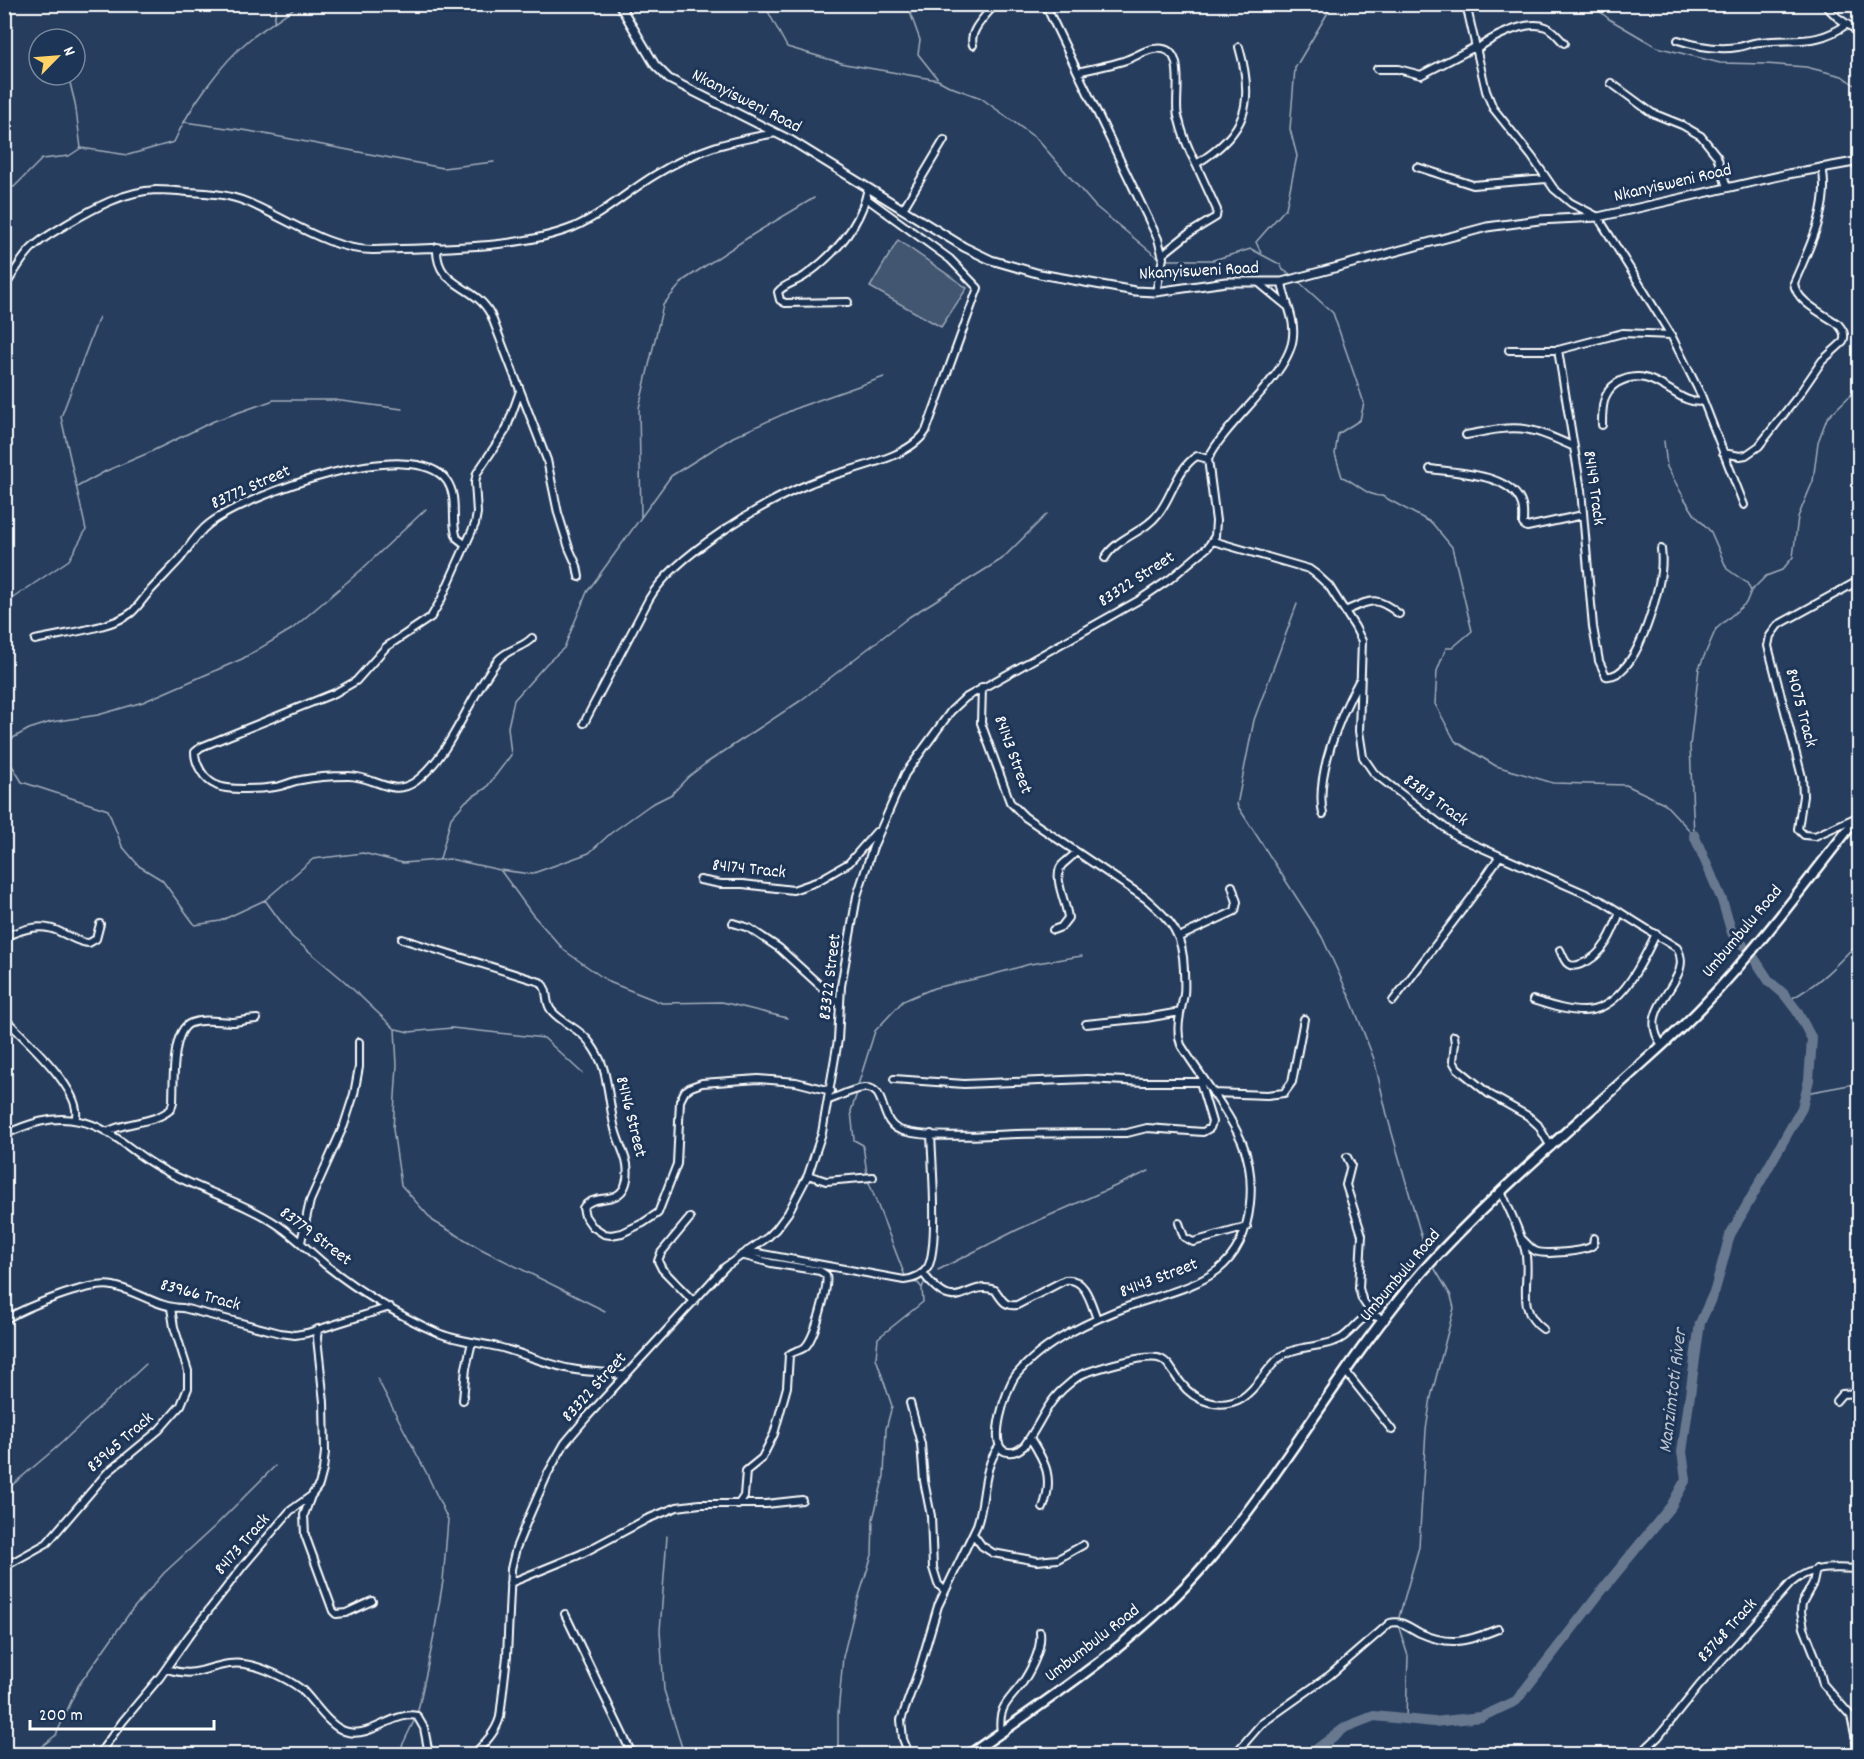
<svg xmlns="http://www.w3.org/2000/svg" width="1864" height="1759" font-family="Dekko,sans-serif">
	<rect width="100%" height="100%" fill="#263d5e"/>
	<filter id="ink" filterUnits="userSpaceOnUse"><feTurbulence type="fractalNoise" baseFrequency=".0167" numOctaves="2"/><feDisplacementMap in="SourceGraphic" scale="12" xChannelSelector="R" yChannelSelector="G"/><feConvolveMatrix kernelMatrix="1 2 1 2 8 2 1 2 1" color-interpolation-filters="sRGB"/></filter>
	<g filter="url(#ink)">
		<!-- green -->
		<path fill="#425672" stroke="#a0aab8" stroke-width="1.5" d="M898 240 967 288 941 327 870 287Z"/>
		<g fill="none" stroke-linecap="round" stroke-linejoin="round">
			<!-- stream -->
			<path stroke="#a4aebb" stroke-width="1.5" d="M764 4 787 47 845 64 938 80 951 87 981 98 1037 139 1095 206 1157 257
				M907 4 920 40 918 54 937 78
				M1591 4 1609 19 1657 47 1720 63 1765 64 1806 67 1842 76 1860 89
				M274 21 277 4
				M68 75 75 103 81 148
				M184 122 249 131 443 168 494 162
				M4 187H14L42 159 69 156 81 148 128 155 174 142C189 108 221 63 250 39 266 27 283 16 300 4
				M1261 253 1256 242 1286 208 1297 156 1290 129 1295 68 1333 4
				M1166 260H1213L1251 249 1281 265 1283 270 1290 274
				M1299 282 1333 313 1364 403 1360 420 1338 434 1335 454 1342 477C1356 482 1368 497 1382 496L1432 523 1452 547 1472 631 1452 648H1446L1437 671 1435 704 1455 741 1496 766 1553 783 1626 785 1664 803 1694 835
				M1664 441 1667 467 1684 498 1695 515 1711 532 1727 569 1747 583 1751 591
				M77 487 106 471 146 454 214 421 274 400H334L402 409
				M641 517 639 408 663 305 684 280 752 235 814 198
				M4 604 69 560 86 530 61 417 99 317
				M1297 604 1254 720 1237 805 1322 937 1351 1000 1374 1059 1388 1119 1425 1249
				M4 743 29 729 51 722 98 715 143 702 242 659 292 629 360 571 426 509
				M4 752 22 782 108 810 122 846 139 866 162 880 195 925 220 921 265 900 313 859 363 853 403 863 450 859 500 870 531 874 589 853 611 833 650 805 672 794 688 777 705 764 800 701 909 617 1002 559 1047 514
				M1694 835 1690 746 1699 668 1716 629 1746 603 1751 591 1766 576 1782 570 1793 557 1798 517 1813 481 1818 442 1827 418 1860 386
				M440 859 451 818 466 801 486 788 511 755 508 727 514 700 547 663 564 648 587 592 671 476 733 437 799 407 884 377
				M501 871 532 914 565 951 609 982 662 1003 722 1002 787 1018
				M265 900 292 937 342 979 395 1029 397 1065 393 1129 401 1185 433 1221 481 1249 605 1311
				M1789 1000C1818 985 1838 964 1860 940
				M396 1029 409 1032 452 1028 544 1038 582 1073
				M858 1085 875 1031 903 1001 934 988 984 977 1030 964 1082 956
				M857 1093 851 1111 854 1140 863 1145 867 1174
				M1806 1093 1860 1083
				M868 1180 905 1276
				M938 1270 1017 1230 1149 1171
				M922 1288 925 1281
				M377 1378 427 1474 448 1520 443 1581 432 1646 417 1715
				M4 1492 57 1447 146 1364
				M667 1536 660 1631 664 1690 684 1754
				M1399 1617 1419 1547 1426 1430 1431 1397 1454 1308 1451 1296 1435 1269
				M1398 1625 1408 1656 1406 1719
				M32 1754 56 1735 78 1686 131 1611 164 1573 214 1527 275 1466
				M398 1754 415 1719
				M838 1754V1714L843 1657 854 1612 872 1555 873 1519 884 1476 886 1429 892 1406 876 1358 878 1338 923 1302 922 1288 918 1283 910 1282"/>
			<!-- river -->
			<path stroke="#67788e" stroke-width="10" d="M1694 835 1722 900 1732 933 1743 945
				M1310 1754 1346 1727 1374 1716 1434 1722 1481 1717 1516 1701 1603 1589 1671 1506 1686 1479 1682 1452 1700 1323 1715 1290 1730 1235 1802 1108 1809 1080 1812 1039 1797 1011 1784 994 1769 981 1754 958"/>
			<defs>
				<path id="minor" d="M1045 4 1158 239 1163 258 1156 292
					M1466 4 1486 91 1493 108 1532 157 1554 189 1571 203 1598 217 1671 335 1701 395 1744 505
					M1824 4 1837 17 1860 33
					M1678 40C1696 46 1719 50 1738 47 1746 46 1753 42 1761 42 1795 38 1817 46 1847 24
					M973 45C968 31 987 15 995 4
					M1476 50C1490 38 1527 19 1546 27 1553 30 1559 38 1564 43
					M1377 69H1398L1421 75 1475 47
					M1078 72C1093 68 1108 66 1123 61 1133 58 1143 51 1153 49 1190 42 1173 99 1178 116 1182 133 1188 149 1196 164
					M1611 83 1652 113 1682 125 1701 136 1717 156 1727 187
					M1417 167 1473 185 1546 179
					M903 209 944 140
					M437 247C435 288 475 283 491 315L547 460 558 513 569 548 577 566 579 577
					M1163 254 1188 234 1216 217 1217 210 1196 164C1247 133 1255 103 1239 47
					M1259 283 1287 306
					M4 288C12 276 20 261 30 250 40 239 54 232 67 224 94 208 125 191 156 190 167 190 178 191 188 192 208 193 228 194 247 202 286 218 331 251 374 250 436 247 517 250 574 227 604 214 628 191 655 175 699 148 726 142 776 133
					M848 302 785 303 780 300 778 292C784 284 797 282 806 275 835 254 861 225 868 188
					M1509 350H1558L1581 490 1593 627 1599 661 1606 676C1636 680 1658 595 1661 572 1662 564 1662 557 1661 549
					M1558 350 1623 333 1671 335
					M520 391 506 430 477 473 475 482 477 513 475 524 441 600 431 617 386 647 356 681 335 693 201 747 195 752C195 764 204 780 216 785 227 791 262 789 275 787 284 786 292 781 301 780 316 777 332 776 347 776 374 775 392 799 416 781 452 754 469 696 498 660 507 649 523 648 532 638
					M1602 425C1602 410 1602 392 1617 383 1654 361 1677 408 1703 401
					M1466 435C1518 425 1524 424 1572 446
					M1723 453 1740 456 1746 455 1759 446 1798 396 1822 361 1843 342C1846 334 1843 330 1838 324 1824 314 1796 302 1794 283 1809 248 1831 206 1822 167
					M1430 469C1457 473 1512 473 1522 505 1524 511 1523 518 1523 524L1527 527 1583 515
					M1213 541 1309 569 1316 574 1329 586 1355 627 1362 641 1359 731 1363 757 1374 773 1457 837 1602 901 1677 948C1697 981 1633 1006 1662 1045
					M1105 558C1117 537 1144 533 1158 514 1172 497 1177 468 1197 456L1208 459
					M1345 611C1371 600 1375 595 1399 614
					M35 640C60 634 112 628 131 613 138 607 143 599 149 592 159 581 170 570 180 559 189 547 197 533 209 524 246 495 414 433 447 481 459 499 450 520 457 538L466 545
					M982 687 981 723 1010 802 1025 817 1145 898C1172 921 1183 934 1184 970 1184 978 1185 986 1184 994 1181 1011 1175 1029 1181 1045 1201 1077 1226 1107 1242 1142 1250 1161 1252 1183 1250 1204 1242 1279 1192 1285 1132 1305 1091 1320 1045 1341 1016 1375 1007 1386 985 1450 1008 1452 1015 1453 1019 1450 1024 1446 1038 1428 1046 1404 1063 1389 1069 1384 1077 1376 1085 1373 1100 1368 1147 1353 1161 1359 1170 1363 1174 1375 1181 1383 1195 1402 1221 1410 1242 1398 1259 1387 1267 1366 1283 1355 1299 1345 1322 1348 1340 1339 1358 1329 1361 1307 1385 1320
					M584 723 649 599C674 555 764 502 811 483 843 469 907 461 926 431L978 288 950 259 866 198
					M1323 814C1315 775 1340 715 1359 681
					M1857 817 1815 836 1804 835 1798 829 1803 796 1802 777 1768 646 1770 636 1778 625 1860 580
					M700 880 721 884H743L793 890 816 882 849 863 876 832
					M733 923 749 928 779 948 839 1003
					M1053 930 1061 927 1068 918C1067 904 1052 877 1062 865 1066 861 1072 857 1076 852
					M4 937C24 929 41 922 62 933 71 937 79 943 89 943L96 939 100 924
					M1179 937 1235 911 1237 902 1232 886
					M402 939 540 982C550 990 544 1001 551 1010 562 1024 580 1028 590 1043 595 1050 600 1058 603 1067 609 1087 610 1109 615 1129 618 1141 624 1152 627 1164 628 1171 628 1179 625 1186 617 1205 593 1193 583 1208L585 1216 592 1226 604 1234 611 1235 622 1233 643 1223 658 1213 677 1164 680 1101 685 1091 691 1087 702 1083 758 1079 796 1082 831 1091
					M1560 950C1562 954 1564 960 1567 963 1571 967 1576 966 1581 964 1603 957 1613 932 1620 912
					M1533 1000C1549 1005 1566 1011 1583 1011 1622 1011 1641 963 1656 934
					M1393 1001 1472 897 1499 857
					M4 1018C22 1036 86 1093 75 1120
					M1086 1024 1146 1018 1180 1012
					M1454 1036 1455 1043 1453 1061 1457 1068 1489 1094 1528 1116 1538 1125 1551 1147
					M894 1079 964 1084 1087 1079 1144 1082H1200
					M1213 1093 1267 1095 1284 1093 1292 1082 1304 1019
					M829 1100C840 1096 852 1089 864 1088 889 1086 877 1125 903 1131 933 1139 985 1135 1017 1134 1054 1133 1091 1133 1127 1133L1147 1128 1203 1132 1210 1128 1212 1122 1200 1082 1203 1079
					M107 1132C126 1121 154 1124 171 1109L173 1102C174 1084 171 1030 191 1023 204 1018 220 1022 234 1022 242 1021 249 1019 257 1019
					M4 1135C27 1124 53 1115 79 1121 111 1127 132 1153 160 1168 198 1190 242 1201 278 1225 296 1237 311 1253 327 1266 360 1292 398 1315 436 1332 455 1341 477 1342 498 1347 522 1353 546 1364 571 1369 589 1373 607 1371 625 1376
					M1347 1157 1351 1165 1346 1185 1362 1235 1359 1288 1362 1299 1372 1314
					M808 1175 826 1181 873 1177
					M1502 1193C1510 1212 1520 1231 1525 1250 1532 1278 1514 1309 1543 1329
					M690 1218 661 1253 658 1261 662 1269 694 1302
					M1179 1223 1184 1237 1193 1242 1247 1227
					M1523 1240C1527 1244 1530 1248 1535 1251 1544 1255 1586 1252 1593 1245L1594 1238
					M301 1242 310 1201 344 1125 354 1094 359 1067V1042
					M747 1251 904 1280C913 1279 923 1275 928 1267 939 1246 932 1161 931 1134
					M923 1273C958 1320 964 1279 995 1290 1002 1299 1004 1307 1017 1305L1065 1280C1086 1277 1091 1304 1097 1319
					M4 1320C26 1307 89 1281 113 1286 138 1291 158 1308 183 1308L280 1333 295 1335 307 1333 390 1307
					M1346 1372 1392 1430
					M463 1400 466 1368 472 1342
					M1836 1401 1842 1394 1860 1393
					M910 1403 921 1444 924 1481 931 1516 933 1568 938 1584 945 1591
					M1030 1438C1046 1463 1054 1478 1043 1508
					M311 1496 304 1515 305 1535 333 1611 336 1614 346 1613 372 1601
					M738 1505 744 1496 746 1471 762 1458 774 1434 787 1387 789 1355C794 1350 802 1351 806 1346 815 1336 829 1287 826 1275L820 1271 771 1263 741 1255
					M973 1534 982 1546 993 1553 1037 1561 1058 1559 1083 1545
					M4 1567 47 1543 107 1473 159 1430 181 1405 188 1388V1371L174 1327 171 1308
					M1816 1569 1813 1583 1802 1603 1801 1612 1804 1628 1816 1658 1823 1684 1851 1716 1859 1754
					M510 1583 581 1554 647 1519 677 1507 700 1504H766L802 1500
					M565 1614 632 1754
					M167 1669C196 1678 202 1668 229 1664 244 1662 260 1667 273 1673 282 1677 293 1683 301 1689 314 1701 330 1729 348 1732 373 1737 394 1711 417 1716L424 1728 429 1754
					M1001 1733C997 1705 1010 1701 1023 1682 1032 1668 1042 1648 1040 1632
					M99 1754 123 1721 160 1677 188 1637 243 1566 290 1511 311 1496 319 1485 323 1470 325 1452 324 1402 317 1338 318 1329
					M474 1754C485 1743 496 1732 500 1717L507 1656 511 1569 516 1548 527 1521 548 1473 565 1443 587 1417 725 1267 768 1237 776 1229 788 1213 808 1175 822 1133 838 1040 841 986 857 896 873 847 905 774 951 711 965 698 1139 600 1170 579 1208 547 1215 536 1216 521 1208 459C1226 421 1291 374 1293 336 1295 317 1284 300 1282 282
					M909 1754 903 1739 901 1720 920 1667 938 1606 977 1525C986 1500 982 1468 999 1447
					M1235 1754 1261 1724 1330 1675 1390 1623C1402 1620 1410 1628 1420 1633 1451 1647 1468 1641 1498 1629
					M1640 1754 1659 1736 1699 1686 1791 1583C1812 1565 1834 1568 1860 1569"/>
				<path id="tertiary" d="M619 4 655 65 669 79 792 141 964 247 991 260 1040 274 1135 291 1156 292 1226 282H1282L1487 227 1539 220 1598 217 1788 174 1860 161"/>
				<path id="secondary" d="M970 1754C1053 1696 1142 1639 1208 1561 1286 1470 1343 1362 1422 1272 1487 1199 1564 1135 1636 1069 1658 1049 1681 1029 1702 1007 1759 947 1809 879 1860 814"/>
			</defs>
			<!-- minor casing -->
			<use href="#minor" stroke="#fff" stroke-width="10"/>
			<!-- tertiary casing -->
			<use href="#tertiary" stroke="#fff" stroke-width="11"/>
			<!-- secondary casing -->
			<use href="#secondary" stroke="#fff" stroke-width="13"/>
			<!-- minor -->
			<use href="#minor" stroke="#1d3557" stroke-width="6"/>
			<!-- tertiary -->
			<use href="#tertiary" stroke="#1d3557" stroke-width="7"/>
			<!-- secondary -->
			<use href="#secondary" stroke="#1d3557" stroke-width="8"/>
		</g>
	</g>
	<g text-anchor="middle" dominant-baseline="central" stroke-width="6" stroke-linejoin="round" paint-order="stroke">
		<!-- street labels -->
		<g font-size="18" fill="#fff" stroke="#1d3557">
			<text transform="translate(746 102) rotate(27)">Nkanyisweni Road</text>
			<text transform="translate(1673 184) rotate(-13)">Nkanyisweni Road</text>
			<text transform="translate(1199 272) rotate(-3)">Nkanyisweni Road</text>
			<text transform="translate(251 488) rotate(-24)">83772 Street</text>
			<text transform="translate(1593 488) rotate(82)">84149 Track</text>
			<text transform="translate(1137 580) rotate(-33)">83322 Street</text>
			<text transform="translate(1800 708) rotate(75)">84075 Track</text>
			<text transform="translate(1012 755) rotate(70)">84143 Street</text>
			<text transform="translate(1435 801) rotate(36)">83813 Track</text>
			<text transform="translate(749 870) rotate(6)">84174 Track</text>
			<text transform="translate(1743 932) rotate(-50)">Umbumbulu Road</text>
			<text transform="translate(831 977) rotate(-83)">83322 Street</text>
			<text transform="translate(630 1117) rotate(76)">84146 Street</text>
			<text transform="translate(315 1237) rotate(37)">83779 Street</text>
			<text transform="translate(1401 1276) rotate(-50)">Umbumbulu Road</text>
			<text transform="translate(1159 1279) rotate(-21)">84143 Street</text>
			<text transform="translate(200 1296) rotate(15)">83966 Track</text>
			<text transform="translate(595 1388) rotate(-48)">83322 Street</text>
			<text transform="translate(121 1443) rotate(-41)">83965 Track</text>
			<text transform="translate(243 1545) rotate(-49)">84173 Track</text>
			<text transform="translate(1728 1631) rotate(-48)">83768 Track</text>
			<text transform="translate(1093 1644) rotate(-38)">Umbumbulu Road</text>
		</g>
		<!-- water labels -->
		<g font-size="20" font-style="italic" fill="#bbc2cc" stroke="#1d3557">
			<text transform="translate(1674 1391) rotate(-83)">Manzimtoti River</text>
		</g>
	</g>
	<!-- margin -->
	<rect width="1864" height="1759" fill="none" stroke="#1d3557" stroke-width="24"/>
	<rect x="12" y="12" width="1840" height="1735" fill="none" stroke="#fff" stroke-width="2" filter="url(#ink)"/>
	<!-- north arrow -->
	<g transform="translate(57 57) rotate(65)"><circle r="28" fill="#1d3557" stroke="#77869a" stroke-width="1.5"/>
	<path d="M0-4.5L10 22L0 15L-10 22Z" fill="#ffd166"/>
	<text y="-9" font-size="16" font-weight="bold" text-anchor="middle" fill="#ffffff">N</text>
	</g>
	<!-- scale -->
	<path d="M30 1720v9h184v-9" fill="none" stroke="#ffffff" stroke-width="3"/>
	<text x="39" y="1720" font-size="18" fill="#ffffff" stroke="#1d3557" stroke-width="4.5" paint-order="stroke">200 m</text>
</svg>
